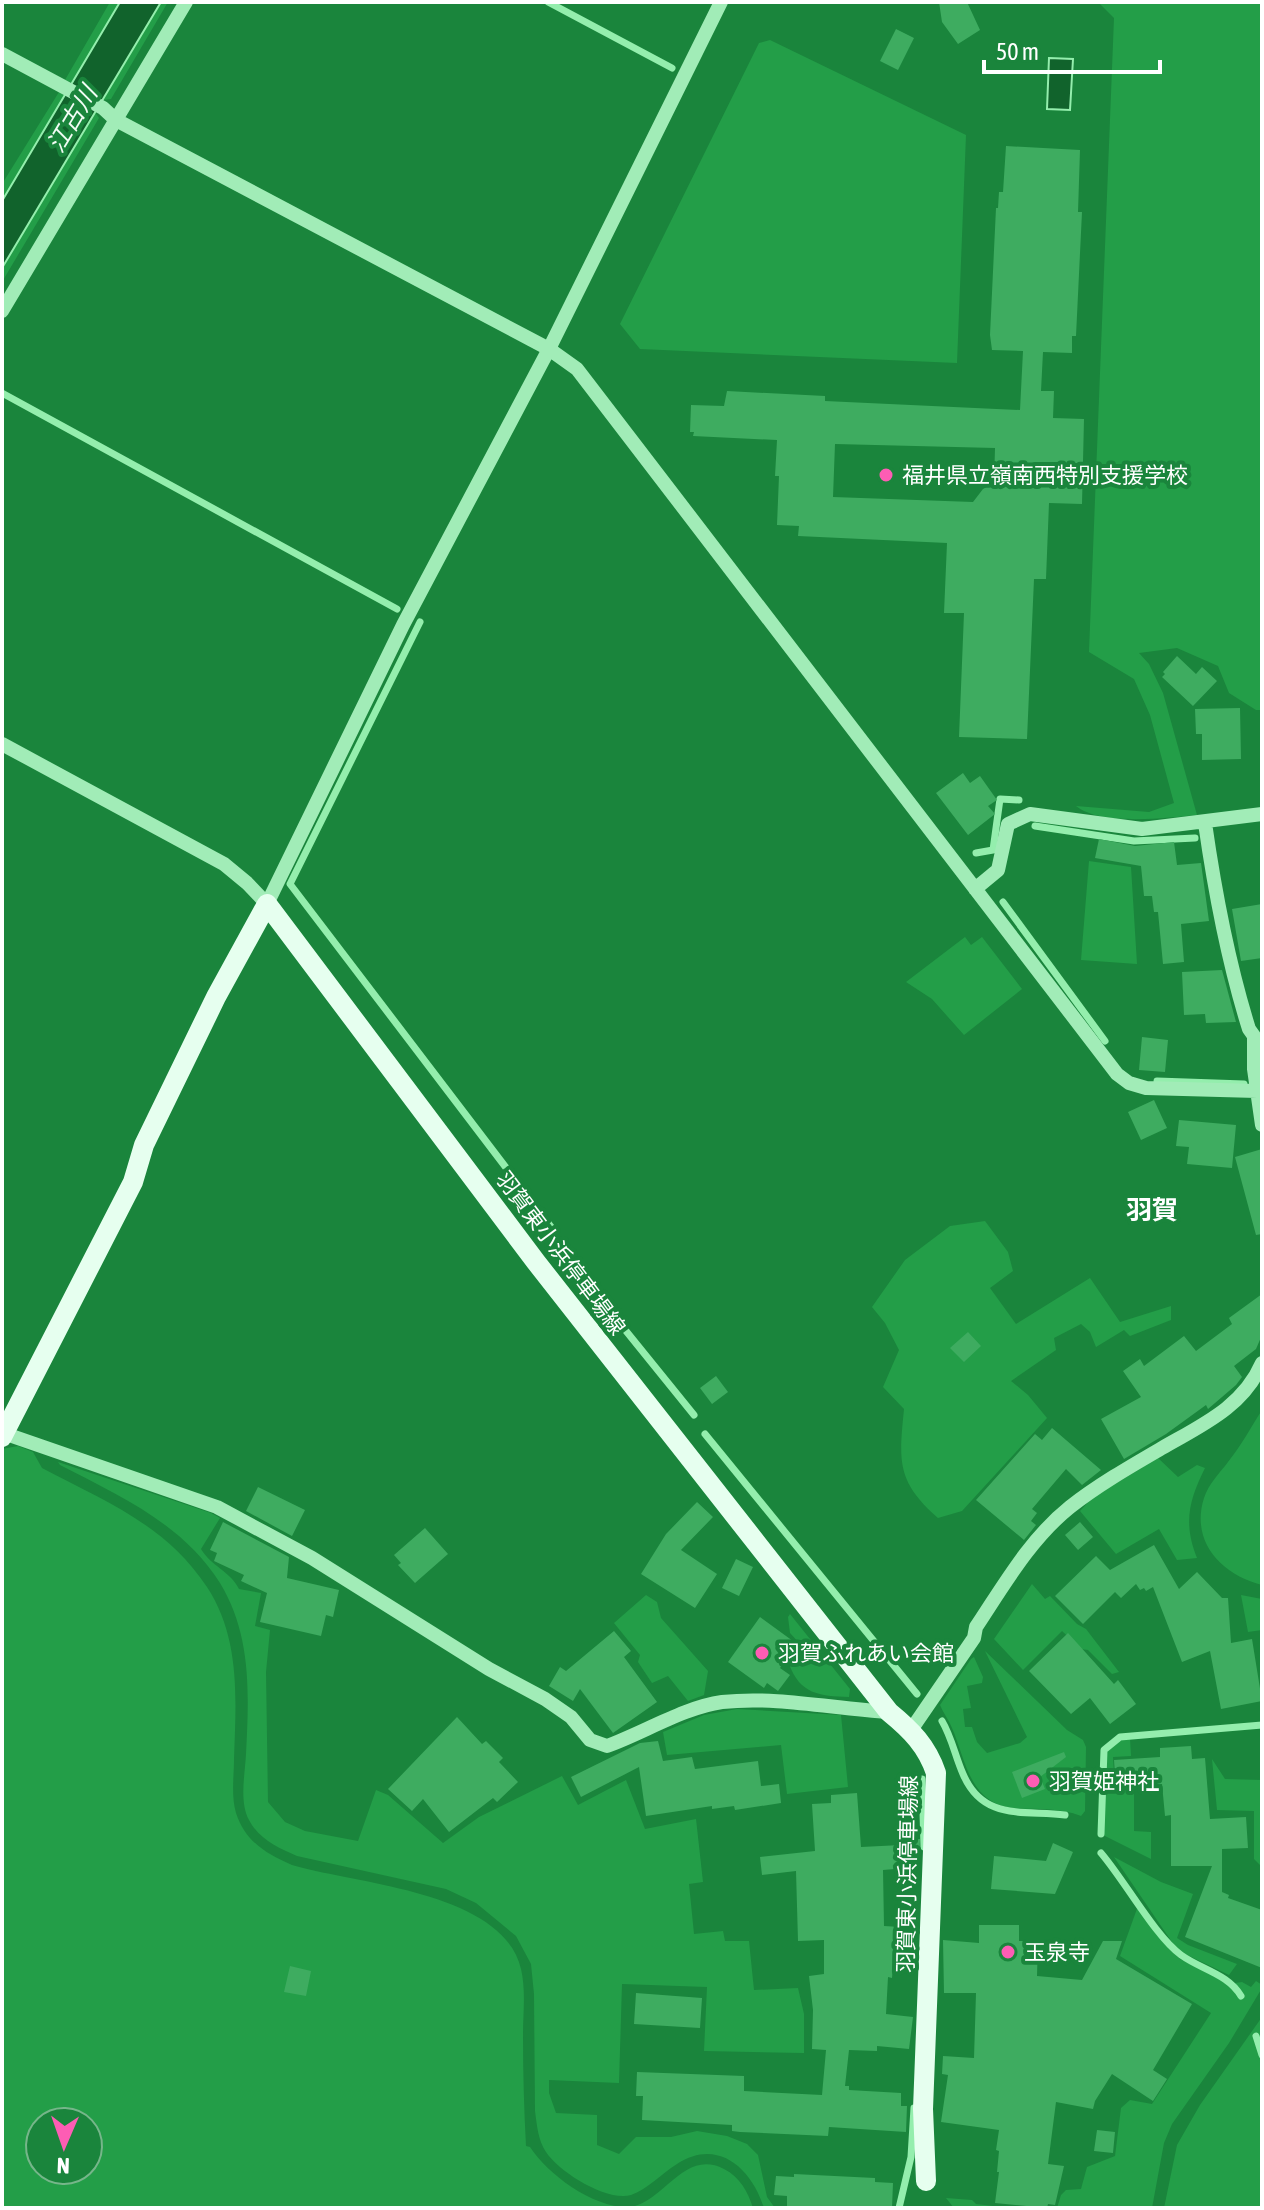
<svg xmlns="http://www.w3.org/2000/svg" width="1264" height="2210" font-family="'Asap Condensed','Noto Sans JP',sans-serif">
	<rect width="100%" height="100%" fill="#1a853c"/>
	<!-- green -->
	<path fill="#239e48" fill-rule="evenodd" d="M110 2H120L73 83 65 80Z
		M161 2H168L111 99 103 100Z
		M1098 2H1262V710H1256L1229 693 1218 666 1177 648 1139 653 1149 664 1163 693 1197 815C1167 818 1100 826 1076 806L1149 812 1174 803 1150 715 1134 679 1089 652 1114 18Z
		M770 40 966 135 957 363 640 349 620 324 759 43Z
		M59 92 65 96 2 201V184Z
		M95 112 99 118 2 282V268Z
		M1089 861 1131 867 1137 964 1081 960Z
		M965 937 971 945 982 937 1022 989 964 1035 932 999 906 982Z
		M985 1221 1008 1252 1013 1271 990 1288 1016 1324 1090 1278 1120 1322 1171 1306V1320L1130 1336 1124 1330 1096 1347 1090 1332 1081 1324 1054 1338 1056 1350 1011 1381 1028 1395 1047 1418 962 1511 938 1518C896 1481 899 1461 904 1409L883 1387 899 1350 885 1323 872 1307 905 1260 950 1226Z
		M1262 1410V1585C1222 1575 1190 1542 1204 1498 1209 1483 1219 1474 1228 1462 1241 1446 1251 1427 1262 1410Z
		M18 1446 33 1452 42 1468C106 1502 165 1524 207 1587 241 1639 236 1700 234 1759 234 1776 231 1796 236 1813 245 1841 266 1854 292 1865 355 1884 503 1891 521 1969 526 1990 523 2014 523 2036 523 2073 524 2110 526 2146L530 2147C548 2175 596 2210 632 2207 666 2199 685 2149 724 2169 740 2177 748 2192 753 2208H2V1449ZM40 2122H88V2170H40Z
		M1158 1458 1178 1477 1197 1465 1205 1468C1189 1500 1183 1523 1197 1558L1177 1560 1159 1529 1116 1554 1080 1511 1092 1498Z
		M58 1462 211 1513 220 1518 201 1549C211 1566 230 1571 239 1589L261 1593 255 1626 270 1630 266 1672 268 1802 285 1822 305 1831 358 1841 376 1790 388 1795 443 1843 479 1817 562 1776 578 1805 626 1780 645 1829 696 1819 703 1882 689 1884 694 1934 723 1931 725 1941H749L754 1990 798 1988 804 2014V2053L704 2051 707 1987 622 1984 619 2083 549 2080V2093L556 2113 597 2115V2145L619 2154 636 2137H671L697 2131 727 2136 747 2144 758 2155 767 2197 775 2208H764C752 2169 718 2137 677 2164 662 2173 647 2190 631 2195 607 2202 559 2172 546 2152 538 2140 537 2126 535 2111L534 1994 531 1964 516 1936 476 1903 446 1889 297 1856C278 1848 259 1839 249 1820 239 1802 245 1774 246 1754 249 1694 252 1636 220 1583 183 1524 120 1496 60 1465Z
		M1032 1584 1045 1599 1050 1596 1077 1624 1086 1629 1119 1672 1112 1674 1088 1650 1081 1649 1062 1631 1023 1670 994 1639Z
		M646 1595 657 1602 661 1618 708 1671 704 1695 688 1701 668 1676 652 1683 638 1662 640 1655 614 1623Z
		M1241 1595 1262 1599V1630L1248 1632Z
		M790 1614 850 1689 849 1697C819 1696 800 1694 789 1664L801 1645 790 1633 788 1617Z
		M985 1651 1067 1730 1083 1740 1086 1747 1085 1811 1081 1816C1059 1807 1037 1810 1013 1808 969 1803 966 1760 952 1728 949 1720 943 1713 940 1705L971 1659 974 1657 983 1677 982 1683 967 1686 971 1708 963 1709 965 1727H972L977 1742 987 1753 1020 1743 1027 1737Z
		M737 1709 841 1715 848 1787 787 1794 781 1745 667 1755 663 1732 704 1715Z
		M1130 1738 1131 1756 1113 1757 1115 1790H1134V1831L1151 1832V1859L1103 1835 1107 1751 1121 1739Z
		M1212 1759 1225 1779 1262 1780V1867L1254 1859V1811L1217 1810Z
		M1114 1857 1161 1882 1193 1894 1177 1938 1188 1945 1237 1964 1229 1975 1185 1954 1174 1945Z
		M1138 1906 1156 1934 1180 1959 1228 1984 1242 1982 1251 1987 1256 1981 1262 1985V1988L1229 2043 1172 2124 1164 2143 1152 2208H1057L1061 2195 1066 2190 1081 2189 1087 2167 1115 2156 1121 2108 1130 2100 1152 2104 1211 2013 1120 1956Z
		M1262 2017V2208H1164L1177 2145 1200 2105Z
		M946 2198 972 2200 976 2204 1010 2208H954Z"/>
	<!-- water -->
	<path fill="#11632c" stroke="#94eead" stroke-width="2" d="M120 2H161L2 268V201Z
		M1049 58 1073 59 1070 110 1047 109Z"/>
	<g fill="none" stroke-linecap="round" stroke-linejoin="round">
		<!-- stream -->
		<path stroke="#94eead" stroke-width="7" d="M548 2 672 68
			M2 393 397 609
			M420 622 290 884 552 1228
			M1035 826 1134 841 1195 838
			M976 853 993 850 1000 799 1019 800
			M1003 902 1105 1041
			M1157 1081 1244 1084
			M567 1258 694 1415
			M705 1434 917 1694
			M942 1721C952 1738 955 1756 963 1774 983 1821 1023 1810 1065 1815
			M922 1779 924 1847
			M1101 1834 1104 1750 1120 1737 1262 1725
			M1101 1853C1125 1881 1155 1936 1181 1955 1202 1970 1228 1974 1241 1996
			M1256 2036 1262 2055
			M899 2208 911 2157 914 2108"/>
	</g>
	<!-- building -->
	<path fill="#3eac60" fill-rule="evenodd" d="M939 2H967L980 30 958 44 942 22Z
		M896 29 914 38 898 70 880 61Z
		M1006 146 1080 150 1078 212H1082L1076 336H1072V353L1043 352 1041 391H1054L1053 418 1084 419 1082 504 1049 503 1046 579H1034L1027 739 959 737 964 613H944L947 543 798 536 799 526 777 525 779 476H775L777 440 693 436 694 432H690L691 405 724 406 727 391 825 396V401L1020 410 1023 351 992 350 990 335 996 208H998L999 192H1003ZM835 444 995 448 994 483 983 489 973 502 833 497Z
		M1177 656 1196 674 1202 667 1217 681 1193 706 1162 677 1165 674 1163 672Z
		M1240 708 1241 759 1202 760V734H1196L1195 709Z
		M963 773 970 783 980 776 997 800 988 806 995 814 968 835 936 793Z
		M1099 839 1135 846 1174 842 1177 865 1201 863 1209 921 1181 924 1184 962 1163 964 1158 912H1154L1152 896H1144L1141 866 1095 858Z
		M1262 904V958L1241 961 1232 909Z
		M1222 970 1236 1022 1206 1023 1205 1014 1184 1015 1182 972Z
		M1142 1037 1168 1040 1165 1072 1139 1070Z
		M1154 1100 1167 1128 1141 1140 1128 1112Z
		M1179 1120 1236 1125 1232 1168 1187 1164 1189 1147 1176 1146Z
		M1262 1149V1234L1256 1235 1235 1157Z
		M1262 1294V1335L1256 1349 1234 1366 1242 1377 1236 1385 1208 1409 1206 1405 1166 1434 1124 1459 1101 1419 1141 1397 1123 1371 1140 1359 1144 1366 1184 1336 1196 1351 1232 1324 1229 1318Z
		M968 1332 981 1346 964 1362 950 1348Z
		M716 1376 728 1392 712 1404 700 1388Z
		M1052 1428 1101 1470 1082 1485 1066 1469 1032 1509 1037 1513 1031 1521 1036 1525 1024 1540 976 1500 1035 1434 1042 1440Z
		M258 1487 305 1510 292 1536 246 1511Z
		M697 1502 713 1517 681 1550 717 1574 695 1608 641 1574 666 1534Z
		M223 1522 289 1557 287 1578 339 1590 333 1617 326 1615 321 1636 260 1622 267 1593 241 1581 244 1575 214 1561 217 1553 210 1550Z
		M1080 1522 1093 1537 1078 1550 1065 1535Z
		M425 1528 448 1554 415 1583 398 1565 401 1563 394 1555Z
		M1154 1545 1179 1589 1197 1572 1222 1598H1228L1231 1643 1252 1639 1262 1701 1221 1709 1210 1651 1182 1662 1153 1587 1146 1591 1144 1588 1140 1590 1136 1584 1121 1598 1115 1592 1083 1624 1055 1596 1096 1556 1110 1570Z
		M736 1559 753 1567 739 1596 722 1588Z
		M760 1617 797 1644 780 1668 790 1675 778 1691 767 1683 764 1688 728 1662Z
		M614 1631 631 1651 624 1657 657 1702 613 1733 580 1689 573 1701 549 1686 560 1667 566 1671Z
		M1068 1633 1114 1684 1118 1680 1136 1704 1110 1724 1090 1698 1071 1714 1029 1671Z
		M457 1717 482 1744 486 1741 503 1758 499 1762 518 1782 497 1802 493 1798 449 1832 423 1799 412 1811 388 1789Z
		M658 1741 663 1761 692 1757 695 1769 758 1761 761 1786 779 1784 781 1803 735 1810 734 1806 712 1809V1806L646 1816 639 1767 581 1797 571 1777 640 1743Z
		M1191 1746 1192 1759 1205 1758 1210 1819 1246 1817 1248 1848 1222 1849V1892L1229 1895 1228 1898 1262 1910V1968L1185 1937 1212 1866H1171V1815L1165 1816 1162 1784 1116 1788 1114 1760 1160 1757V1748Z
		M1064 1752 1066 1757 1040 1777 1045 1789 1022 1798 1012 1772Z
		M857 1793 861 1847 901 1845 900 1840 920 1839 919 1867 883 1870 884 1926 917 1928 916 1966 893 1965 892 1978 888 1977 886 2014 913 2017 909 2049 877 2046V2051L849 2050 845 2086H849V2090L901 2093V2106H907L906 2132 829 2127 828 2136 740 2132 732 2131V2125L642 2120 643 2096H636L637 2072 744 2076V2091L822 2095 826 2050 812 2049 813 2010 809 1976 824 1974V1940L798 1941 796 1871 762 1875 760 1857 815 1851 812 1804 831 1803V1795Z
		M1053 1843 1073 1852 1055 1894 991 1889 994 1856 1046 1861Z
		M979 1925H1019V1941H1038L1037 1976 1082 1980 1103 1941H1122L1116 1959 1192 2004 1153 2070 1167 2079 1153 2101 1112 2074 1095 2101 1093 2109 1056 2102 1048 2164 1064 2166 1055 2205 1048 2204 1047 2208 995 2203 999 2172H997L999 2151 996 2150 999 2130 941 2122 948 2075 942 2074 943 2056 974 2058 976 1993H944L943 1940 979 1943Z
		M290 1966 311 1971 306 1996 284 1992Z
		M636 1993 702 1998 700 2028 634 2024Z
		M1097 2130 1115 2132 1113 2153 1094 2151Z
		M794 2174 875 2178V2182L893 2183 892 2208 787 2206V2196L774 2195 776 2176 794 2177Z"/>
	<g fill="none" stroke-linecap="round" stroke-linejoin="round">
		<!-- minor -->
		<path stroke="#a1ecb7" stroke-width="14" d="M2 54 103 108 116 120 549 349 577 369 1117 1074 1129 1083 1146 1088 1257 1091
			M2 311 186 2
			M2 744 224 864 247 883 267 904 403 625 549 349 721 2
			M1205 823C1215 893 1228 962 1249 1029L1254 1036V1069L1262 1125
			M975 889 998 870 1008 824 1030 814 1142 829 1262 814
			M6 1434 217 1507 312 1558 489 1669 545 1699 571 1717 590 1740 607 1746C643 1733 685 1707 722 1702 778 1696 834 1709 889 1712
			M911 1730 974 1638 976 1627C1004 1585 1030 1539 1070 1507 1098 1485 1131 1466 1162 1448 1202 1425 1243 1407 1262 1363"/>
		<!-- major -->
		<path stroke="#e6ffef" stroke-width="20" d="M2 1437 133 1182 144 1145 216 997 267 904 536 1262 889 1712C911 1730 927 1746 936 1773L923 2109 926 2181"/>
	</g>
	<!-- markers -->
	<g fill="#fd5db4" stroke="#1a853c" stroke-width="3">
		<circle cx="886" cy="475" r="8"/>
		<circle cx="762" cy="1653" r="8"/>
		<circle cx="1033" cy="1781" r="8"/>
		<circle cx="1008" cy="1952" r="8"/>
	</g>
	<g text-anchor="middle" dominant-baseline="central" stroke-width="8" stroke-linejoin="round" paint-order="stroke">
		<!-- poi labels -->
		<g font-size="22" fill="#fff" stroke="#1a853c" text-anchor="start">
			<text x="902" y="475">福井県立嶺南西特別支援学校</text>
			<text x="778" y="1653">羽賀ふれあい会館</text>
			<text x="1049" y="1781">羽賀姫神社</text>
			<text x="1024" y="1952">玉泉寺</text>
		</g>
		<!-- street labels -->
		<g font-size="22" fill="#fff" stroke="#1a853c">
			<text transform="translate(561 1253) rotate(53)">羽賀東小浜停車場線</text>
			<text transform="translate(907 1874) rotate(-89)">羽賀東小浜停車場線</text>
		</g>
		<!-- water labels -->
		<g font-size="24" font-style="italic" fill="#f3fdf6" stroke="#1a853c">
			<text transform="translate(72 119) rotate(-59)">江古川</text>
		</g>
		<!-- quarter labels -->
		<g font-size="26" font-weight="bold" fill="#fff" stroke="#1a853c">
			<text x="1152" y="1210">羽賀</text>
		</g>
	</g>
	<!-- border -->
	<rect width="1264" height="2210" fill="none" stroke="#ffffff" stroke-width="8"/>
	<!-- north arrow -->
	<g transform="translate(64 2146) rotate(182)"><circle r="38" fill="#1a853c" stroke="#76b68a" stroke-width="2"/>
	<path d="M0-6L14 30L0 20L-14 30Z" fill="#fd5db4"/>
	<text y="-12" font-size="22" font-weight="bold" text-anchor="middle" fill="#ffffff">N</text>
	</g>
	<!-- scale -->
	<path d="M984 60v12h176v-12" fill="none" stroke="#ffffff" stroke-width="4"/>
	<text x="996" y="60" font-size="24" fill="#ffffff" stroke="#1a853c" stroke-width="6" paint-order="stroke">50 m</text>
</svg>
